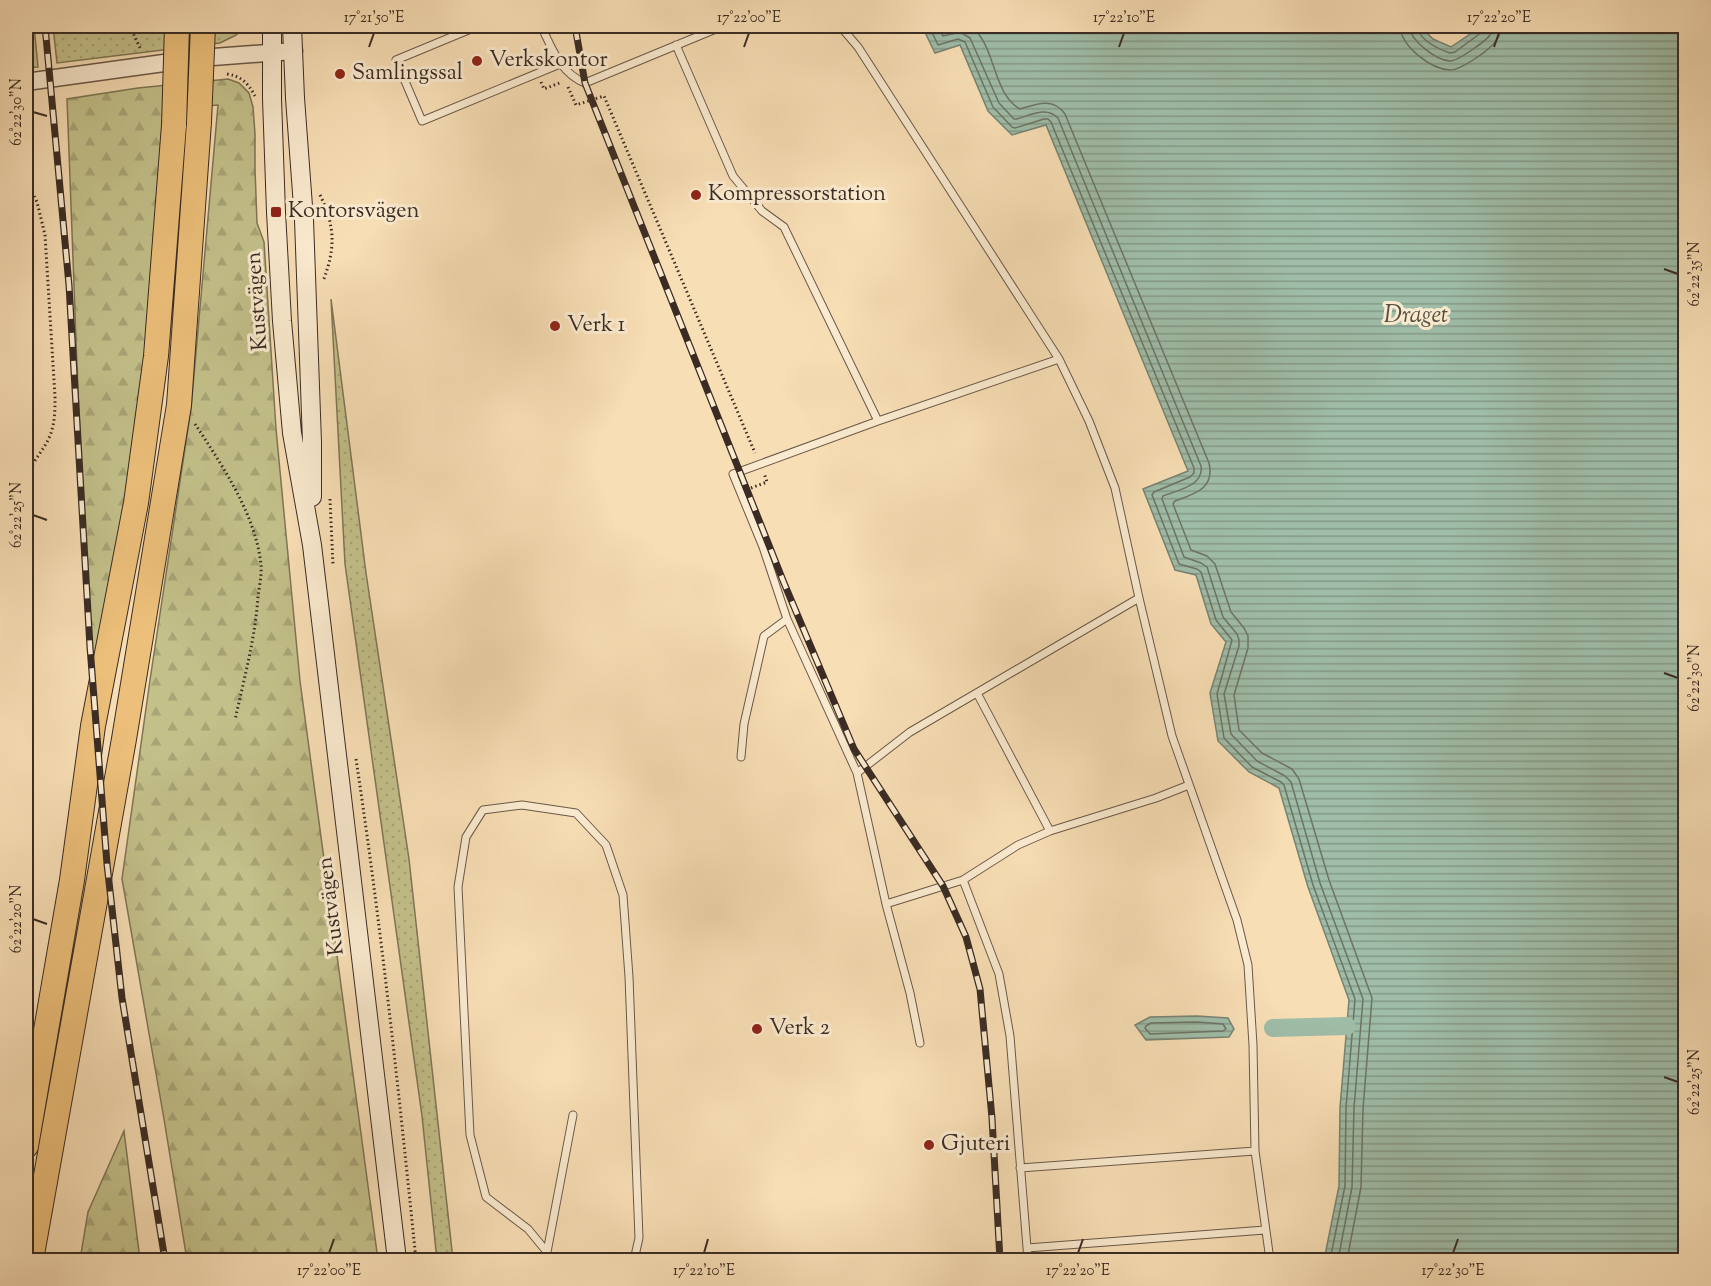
<svg xmlns="http://www.w3.org/2000/svg" width="1711" height="1286" font-family="'Sorts Mill Goudy',serif">
	<defs>
		<pattern id="grass-dots" width="8" height="8" patternUnits="userSpaceOnUse" patternTransform="scale(1.5)"><rect width="8" height="8" fill="#c3c08a"/><path d="M2 2h.1M6 6h.1" fill="none" stroke="#a8a577" stroke-width="1.8" stroke-linecap="round"/></pattern>
		<pattern id="forest-firs" width="22" height="20" patternUnits="userSpaceOnUse" patternTransform="scale(1.5)"><rect width="22" height="20" fill="#c3c08a"/><path d="M5 1l3.5 6h-7zM16 11l3.5 6h-7z" fill="#a8a577"/></pattern>
		<pattern id="water-rules" width="6" height="5" patternUnits="userSpaceOnUse" patternTransform="scale(1.5)"><rect width="6" height="5" fill="#9fbda8"/><path d="M0 2.5h6" fill="none" stroke="#839a89"/></pattern>
	</defs>
	<rect width="100%" height="100%" fill="#f8deb5"/>
	<filter id="stains"><feTurbulence type="fractalNoise" baseFrequency=".00333" numOctaves="4"/><feColorMatrix values="0 0 0 0 .2 0 0 0 0 .09 0 0 0 0 .02 0 0 0 .5 -.17"/></filter>
	<radialGradient id="worn" r=".72"><stop offset=".6" stop-color="#630" stop-opacity="0"/><stop offset="1" stop-color="#630" stop-opacity=".3"/></radialGradient>
	<!-- grass -->
	<path fill="url(#grass-dots)" stroke="#7e7657" stroke-width="1.5" d="M26 26H34L38 67 26 68Z
		M53 26H247L236 35 220 43 57 63Z
		M331 299 366 573 409 859 453 1260H437L422 1116 345 564Z
		M29 761 33 876 26 881V763Z"/>
	<!-- forest -->
	<path fill="url(#forest-firs)" stroke="#7e7657" stroke-width="1.5" d="M228 79 239 83 249 93 253 107 255 134V169L257 223 264 242 276 429 300 681 378 1260H187L164 1119 122 879 150 680 191 409 218 105 168 109 147 361 128 502 92 691 78 392 67 99 138 88Z
		M124 1131 140 1260H80L88 1212Z"/>
	<!-- water -->
	<path fill="url(#water-rules)" stroke="#778373" stroke-width="1.5" d="M922 26H1420L1433 39 1451 47 1482 26H1685V1260H1324L1339 1186 1340 1108 1349 1000 1308 887 1279 788 1249 772 1218 741 1210 693 1226 642 1211 624 1196 575 1175 570 1143 489 1188 471 1046 125 1012 135 988 111 960 45 935 53Z
		M1197 1016 1228 1018 1234 1029 1229 1037 1146 1040 1135 1025 1150 1017Z"/>
	<g fill="none" stroke-linecap="round" stroke-linejoin="round">
		<!-- shore -->
		<path stroke="#6c7466" stroke-width="1.5" d="M929 26 938 45 958 39 965 42 993 107 1012 127 1015 128 1044 119H1048L1051 122 1194 468V473L1190 477 1154 492 1152 495 1179 564 1197 569 1201 572 1216 620 1232 640 1217 694 1224 738 1252 767 1281 782 1284 785 1313 885 1355 999 1346 1108 1345 1186 1330 1260
			M937 26 943 36 960 32 970 38 999 103 1014 119H1017C1031 115 1046 106 1058 118L1201 466C1204 486 1178 490 1163 496L1162 499 1184 557 1201 563 1207 567 1223 617 1237 634 1239 640V646L1224 694 1231 734 1257 761 1285 776 1291 782 1320 883 1363 999 1354 1108 1352 1187 1338 1260
			M970 26C996 43 992 94 1020 109 1037 104 1053 97 1065 114L1209 463C1215 489 1194 494 1175 501L1173 504 1191 550 1207 556 1215 564 1231 612 1244 628 1248 636V648L1234 695 1239 730 1262 753 1292 769 1299 779 1329 880 1372 998 1363 1109 1361 1187 1347 1260
			M1400 26C1401 46 1430 69 1450 70 1461 70 1492 49 1497 39 1500 35 1501 31 1501 26
			M1409 26C1410 40 1435 60 1450 61 1458 61 1486 41 1490 35 1492 31 1492 30 1492 26
			M1417 26C1419 40 1438 49 1450 53L1455 52 1482 32 1484 26
			M1197 1022 1223 1024 1226 1029 1223 1031 1150 1034 1145 1028 1146 1026 1151 1023Z"/>
		<!-- canal -->
		<path stroke="#9fbda8" stroke-width="18" d="M1273 1028 1347 1026"/>
		<defs>
			<path id="service" d="M478 26 396 60 422 121 560 64
				M541 26C552 48 560 73 585 83L723 26
				M840 26 858 47 1059 359 1089 421 1115 488 1139 598 1172 736 1237 920 1248 965 1253 1045 1255 1151 1270 1260
				M676 45 733 176 762 211 784 227 878 421
				M977 693 1050 831
				M741 757 744 724 764 636 787 619
				M857 773 910 732 1139 598
				M963 880 1018 845 1050 831 1156 798 1189 785
				M886 904 963 880 999 974 1010 1036 1028 1260
				M920 1043 910 993 886 904 857 773 787 619 763 547 733 474 878 421 1059 359
				M1020 1168 1255 1151
				M1027 1248 1265 1230
				M547 1252 573 1115
				M549 1260 547 1252 528 1229 486 1197 470 1135 458 887 466 837 483 810 522 805 576 813 606 845 623 895 629 977 639 1238 634 1260"/>
			<path id="tertiary" d="M26 82 200 58 294 51"/>
			<path id="secondary" d="M272 26V99L276 212 282 321 292 433 312 545 397 1260
				M292 26 295 98 304 220 312 442V497"/>
			<path id="motorway" d="M26 1146 72 880 93 726 136 503 156 356 174 125
				M31 1260 124 739 179 405 199 122"/>
		</defs>
		<!-- service casing -->
		<use href="#service" stroke="#6a5848" stroke-width="9"/>
		<!-- tertiary casing -->
		<use href="#tertiary" stroke="#6a5848" stroke-width="19"/>
		<!-- secondary casing -->
		<use href="#secondary" stroke="#3a2c24" stroke-width="20"/>
		<!-- motorway casing -->
		<use href="#motorway" stroke="#3a2c24" stroke-width="26"/>
		<!-- path -->
		<path stroke="#3a2c24" stroke-width="3" stroke-dasharray="1.5 3" stroke-linecap="butt" d="M118 26 133 33 141 50
			M227 74C241 76 248 83 255 96
			M541 82 544 89 562 82
			M568 87 576 105 604 96 755 453
			M26 180 37 202 45 235 55 397C55 412 55 426 48 440 41 454 30 464 26 479
			M320 195C335 226 336 248 323 281
			M195 424C222 465 256 515 261 565 262 575 259 587 258 597 255 639 244 679 235 720
			M751 488 767 482 764 473
			M330 499 333 565
			M356 759C381 925 399 1093 416 1260"/>
		<!-- service -->
		<use href="#service" stroke="#faeacf" stroke-width="7"/>
		<!-- tertiary -->
		<use href="#tertiary" stroke="#faeacf" stroke-width="16"/>
		<!-- secondary -->
		<use href="#secondary" stroke="#faeacf" stroke-width="18"/>
		<!-- motorway -->
		<use href="#motorway" stroke="#ecbf7a" stroke-width="24"/>
		<defs>
			<path id="rail" d="M45 26 69 285 90 647 107 864 122 998 165 1260
				M575 26 585 83 784 583 854 749 943 886 966 937 980 989 992 1118 1000 1260"/>
		</defs>
		<!-- rail casing -->
		<use href="#rail" stroke="#3a2c24" stroke-width="7"/>
		<!-- rail -->
		<use href="#rail" stroke="#faeacf" stroke-width="4.5" stroke-dasharray="14" stroke-linecap="butt"/>
		<defs>
			<path id="motorway-bridge" d="M199 122 203 26
				M174 125 177 26"/>
		</defs>
		<!-- motorway-bridge casing -->
		<use href="#motorway-bridge" stroke="#3a2c24" stroke-width="26" stroke-linecap="butt"/>
		<!-- motorway-bridge -->
		<use href="#motorway-bridge" stroke="#ecbf7a" stroke-width="24"/>
	</g>
	<!-- ticks -->
	<path fill="none" stroke="#3a2c24" stroke-width="2" d="M369 47 374 33M744 47 749 33M1119 47 1124 33M1494 47 1499 33M33 112 47 116M1664 269 1678 274M33 515 47 520M1664 673 1678 678M33 919 47 924M1664 1077 1678 1082M329 1253 334 1239M704 1253 708 1239M1078 1253 1083 1239M1453 1253 1458 1239"/>
	<!-- markers -->
	<g fill="#8f2418" stroke="#faeacf" stroke-width="2">
		<circle cx="477" cy="61" r="6"/>
		<circle cx="340" cy="74" r="6"/>
		<circle cx="696" cy="195" r="6"/>
		<rect x="270" y="206" width="12" height="12" rx="3"/>
		<circle cx="555" cy="326" r="6"/>
		<circle cx="757" cy="1029" r="6"/>
		<circle cx="929" cy="1145" r="6"/>
	</g>
	<g text-anchor="middle" dominant-baseline="central" stroke-width="6" stroke-linejoin="round" paint-order="stroke">
		<!-- poi labels -->
		<g font-size="22" fill="#3a2c24" stroke="#faeacf" text-anchor="start">
			<text x="489" y="61">Verkskontor</text>
			<text x="352" y="74">Samlingssal</text>
			<text x="708" y="195">Kompressorstation</text>
			<text x="288" y="212">Kontorsvägen</text>
			<text x="567" y="326">Verk 1</text>
			<text x="769" y="1029">Verk 2</text>
			<text x="941" y="1145">Gjuteri</text>
		</g>
		<!-- street labels -->
		<g font-size="22" fill="#3a2c24" stroke="#faeacf">
			<text transform="translate(258 301) rotate(-94)">Kustvägen</text>
			<text transform="translate(332 906) rotate(-97)">Kustvägen</text>
		</g>
		<!-- water labels -->
		<g font-size="24" font-style="italic" fill="#535045" stroke="#faeacf">
			<text x="1416" y="316">Draget</text>
		</g>
	</g>
	<!-- margin -->
	<rect width="1711" height="1286" fill="none" stroke="#f8deb5" stroke-width="66"/>
	<rect x="33" y="33" width="1645" height="1220" fill="none" stroke="#3a2c24" stroke-width="2"/>
	<g font-size="15" text-anchor="middle" fill="#3a2c24">
		<text x="374" y="22">17°21'50"E</text>
		<text x="749" y="22">17°22'00"E</text>
		<text x="1124" y="22">17°22'10"E</text>
		<text x="1499" y="22">17°22'20"E</text>
		<text transform="translate(16 112) rotate(-90)" y="5">62°22'30"N</text>
		<text transform="translate(1694 274) rotate(-90)" y="5">62°22'35"N</text>
		<text transform="translate(16 515) rotate(-90)" y="5">62°22'25"N</text>
		<text transform="translate(1694 678) rotate(-90)" y="5">62°22'30"N</text>
		<text transform="translate(16 919) rotate(-90)" y="5">62°22'20"N</text>
		<text transform="translate(1694 1082) rotate(-90)" y="5">62°22'25"N</text>
		<text x="329" y="1275">17°22'00"E</text>
		<text x="704" y="1275">17°22'10"E</text>
		<text x="1078" y="1275">17°22'20"E</text>
		<text x="1453" y="1275">17°22'30"E</text>
	</g>
	<rect width="100%" height="100%" filter="url(#stains)"/>
	<rect width="100%" height="100%" fill="url(#worn)"/>
</svg>
